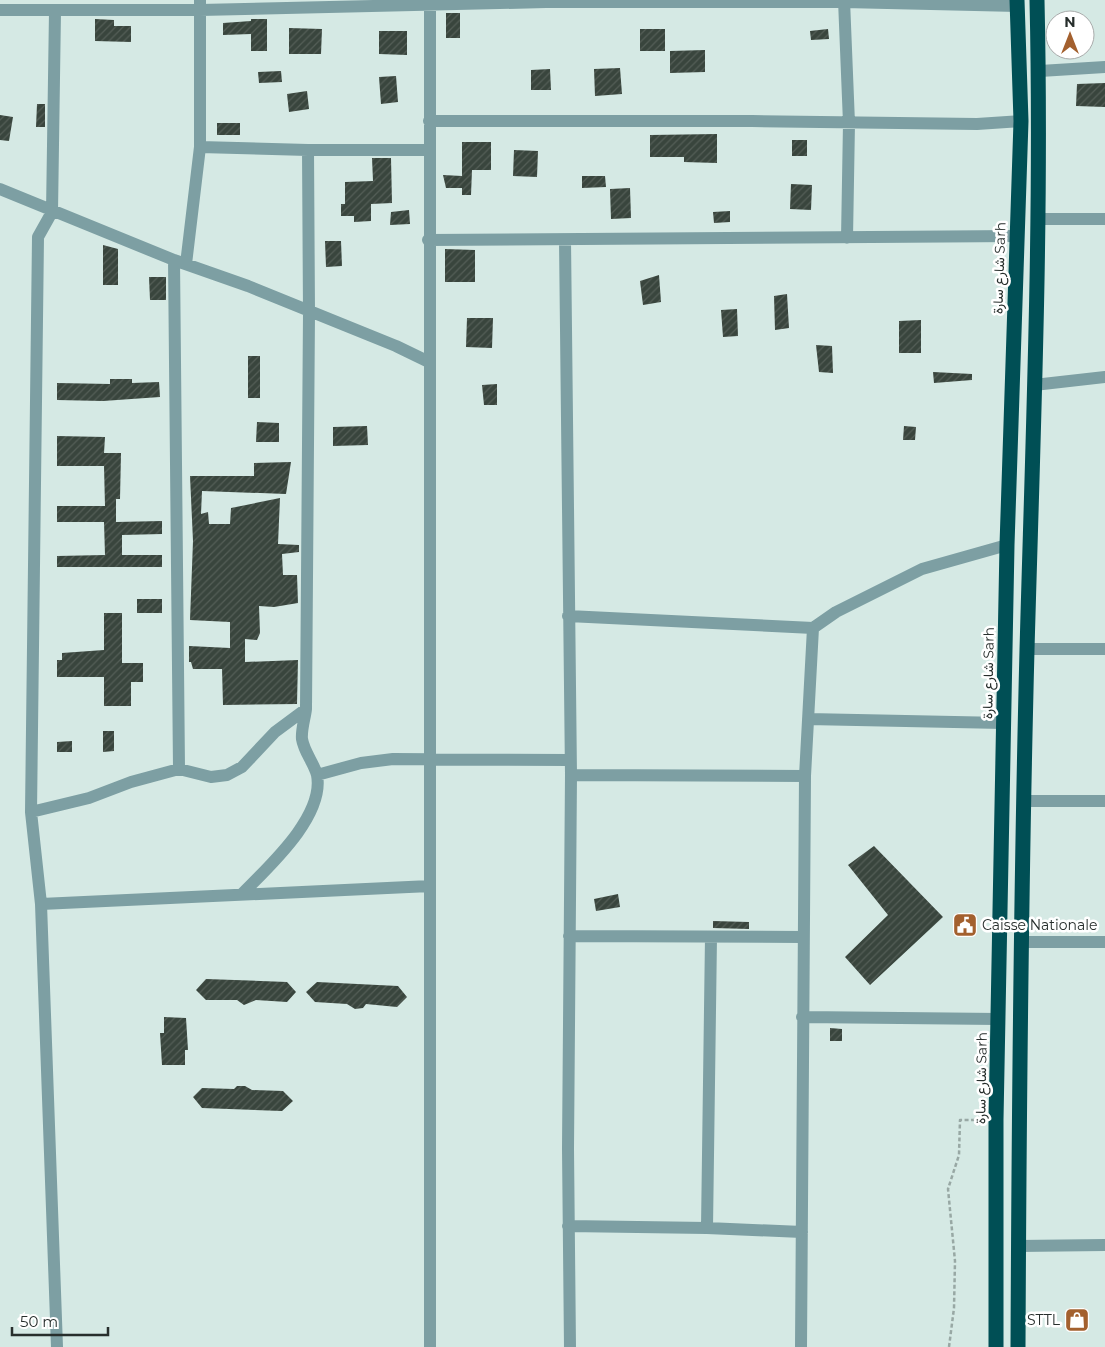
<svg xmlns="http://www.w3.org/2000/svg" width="1105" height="1347" font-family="Montserrat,Vazirmatn,sans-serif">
	<defs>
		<pattern id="building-hatch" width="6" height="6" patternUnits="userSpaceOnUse" patternTransform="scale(1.25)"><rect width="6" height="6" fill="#39453d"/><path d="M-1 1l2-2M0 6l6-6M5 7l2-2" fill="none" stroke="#545e57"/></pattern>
	</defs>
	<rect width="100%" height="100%" fill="#d5e9e4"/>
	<!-- building -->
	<path fill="url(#building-hatch)" d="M446 13H460V38H446Z
		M95 19 114 20V26H131V42L95 41Z
		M251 19H267V51H251V34L223 35V23L251 21Z
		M289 28 322 29 321 54H289Z
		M640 29H665V51H640Z
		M828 29 829 39 811 40 810 31Z
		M379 31H407V55L379 54Z
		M705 50V72L670 73V51Z
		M620 68 622 94 595 96 594 69Z
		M550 69 551 90H531V70Z
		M281 71 282 82 259 83 258 72Z
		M396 76 398 102 381 104 379 77Z
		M1105 83V107L1076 106 1077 84Z
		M307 91 309 109 289 112 287 94Z
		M37 104H45V127H36Z
		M0 115 13 117 9 141 0 140Z
		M217 123H240V135H217Z
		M717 134V163L684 162V157H650V135Z
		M792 140H807V156H792Z
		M462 142H491V170H472L471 195H462V188H446L443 175 462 176Z
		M514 150 538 151 537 177 513 176Z
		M372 158H391L392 203 371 204V221L354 222V216H341V204H345V182L373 181Z
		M582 176H605L606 187 582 188Z
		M791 184 812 185 811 210 790 209Z
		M630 188 631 218 611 219 610 189Z
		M409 210 410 224 390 225 391 212Z
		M730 211V222L714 223 713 212Z
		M325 241H341L342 266 326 267Z
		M103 245 118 249V285H103Z
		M445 249 475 250V282H445Z
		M659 275 661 302 643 305 640 281Z
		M149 277H166V300H150Z
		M787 294 789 328 775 330 774 296Z
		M737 309 738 336 723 337 721 310Z
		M467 318H493L492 348 466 347Z
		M921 320V353H899V321Z
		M816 345 832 346 833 373 819 372Z
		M248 356H260V398H248Z
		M933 372 972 374V380L934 383Z
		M110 379H132V383L159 382 160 397 103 401 57 400V383L110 384Z
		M497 384V405H484L482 385Z
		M257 422 279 423V442H256Z
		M367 426 368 445 333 446V427Z
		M904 426 916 427 915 440H903Z
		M57 436 105 437 104 453H121L120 499H116V522L162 521V534L122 535V555H162V567H57V556L105 555 104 522H57V506H105L104 466H57Z
		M291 462 286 494 202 491 201 514 208 512 209 524H230L231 508 280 498 278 544 299 545V552L282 554 283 575H297L298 603 274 607 259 606 260 633 257 640 245 639V662L298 660 297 704 223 705 222 669H193L191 662H189V646L230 648V622L190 620 193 541 190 476H254V463Z
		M137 599H162V613H137Z
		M104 613H122V663H143V682H131V706H104V677H57V660H62V653L104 650Z
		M103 731H114V751L103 752Z
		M72 741V752H57V742Z
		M874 846 943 917 870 985 845 957 888 915 848 865Z
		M618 894 620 907 596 911 594 899Z
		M713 921 749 922V929L713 928Z
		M206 979 287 982 296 992 287 1002 256 1000 244 1005 237 1000H206L196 990Z
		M317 982 398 986 407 997 397 1007 366 1004 363 1008 355 1009 347 1004 315 1002 306 992Z
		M164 1017 186 1018 188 1050H185V1065H162L160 1033H164Z
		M830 1028 842 1029V1041H830Z
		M237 1086H245L252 1090 283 1091 293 1101 282 1111 202 1108 193 1097 202 1088 234 1089Z"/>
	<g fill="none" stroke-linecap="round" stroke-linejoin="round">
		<!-- path -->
		<path stroke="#98a8a4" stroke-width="2.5" stroke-dasharray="4 2.5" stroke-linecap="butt" d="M949 1347 954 1308 955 1261 948 1189 959 1155 960 1120H982"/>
		<!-- minor -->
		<path stroke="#7d9fa3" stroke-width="12" d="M844 0 849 123 847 238
			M0 10H200L546 2H844L1018 6
			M55 11 52 212 38 237 31 812 41 904 57 1347
			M1040 71 1105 67
			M429 121H752L977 124 1021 121
			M200 147 308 150H428
			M0 189 174 260 248 286 396 346 429 362
			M1039 219H1105
			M428 240 1017 236
			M565 240 571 775 568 1149 570 1347
			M174 260 179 769
			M186 264 200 147V0
			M1034 385 1105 377
			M568 616 813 628 836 612 922 569 1007 545
			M1027 649H1105
			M808 719 1003 723
			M317 775 361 763 393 759 570 760
			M571 775 805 776
			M1024 801H1105
			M31 812 89 798 131 782 179 769 211 777 227 775 242 767 275 732 306 709
			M241 895C267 868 325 817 317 775 314 763 304 752 302 739 301 730 305 718 306 709L309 313 308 150
			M41 904 430 886
			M569 936 803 937
			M1023 942H1105
			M802 1017 998 1019
			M568 1226 707 1228 802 1232
			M707 1228 711 937
			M1018 1246 1105 1245
			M430 1347V0
			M801 1347 805 776 813 628"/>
		<!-- highway -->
		<path stroke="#004f55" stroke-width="15" d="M996 1347V1120L1007 545 1021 121 1017 0
			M1018 1347C1019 1115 1021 882 1027 650 1033 433 1042 217 1037 0"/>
	</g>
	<!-- icons -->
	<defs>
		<symbol id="civic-square" viewBox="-11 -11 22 22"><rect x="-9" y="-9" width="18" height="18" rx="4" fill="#a3602e" stroke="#fff"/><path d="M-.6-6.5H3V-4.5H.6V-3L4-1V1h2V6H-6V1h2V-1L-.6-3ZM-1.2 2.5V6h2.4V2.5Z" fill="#fff"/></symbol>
		<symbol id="shop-square" viewBox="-11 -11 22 22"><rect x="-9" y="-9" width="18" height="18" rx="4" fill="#a3602e" stroke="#fff"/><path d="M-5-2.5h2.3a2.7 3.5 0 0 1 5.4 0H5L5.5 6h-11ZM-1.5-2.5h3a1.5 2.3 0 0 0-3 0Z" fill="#fff"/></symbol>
	</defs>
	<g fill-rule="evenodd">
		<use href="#civic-square" x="951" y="911" width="28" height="28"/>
		<use href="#shop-square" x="1063" y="1306" width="28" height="28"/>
	</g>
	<g text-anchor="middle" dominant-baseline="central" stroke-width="5" stroke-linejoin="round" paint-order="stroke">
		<!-- street labels -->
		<g font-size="14" fill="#272e2c" stroke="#fff">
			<text transform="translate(999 268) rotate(-88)">شارع سارة Sarh</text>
			<text transform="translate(988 673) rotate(-89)">شارع سارة Sarh</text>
			<text transform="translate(981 1078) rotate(-89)">شارع سارة Sarh</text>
		</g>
		<!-- poi labels -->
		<g font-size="14" fill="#272e2c" stroke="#fff" text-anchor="start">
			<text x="982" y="925">Caisse Nationale</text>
			<text x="1060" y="1320" text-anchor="end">STTL</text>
		</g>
	</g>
	<!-- north arrow -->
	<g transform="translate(1070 35)"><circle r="24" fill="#ffffff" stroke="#a9abab"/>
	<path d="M0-4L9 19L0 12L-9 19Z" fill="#a3602e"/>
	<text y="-8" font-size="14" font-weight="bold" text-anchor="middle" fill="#272e2c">N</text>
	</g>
	<!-- scale -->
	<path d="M12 1327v8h96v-8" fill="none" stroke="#272e2c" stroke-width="2.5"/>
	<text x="20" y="1327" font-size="15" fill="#272e2c" stroke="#ffffff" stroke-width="4" paint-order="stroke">50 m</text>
</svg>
